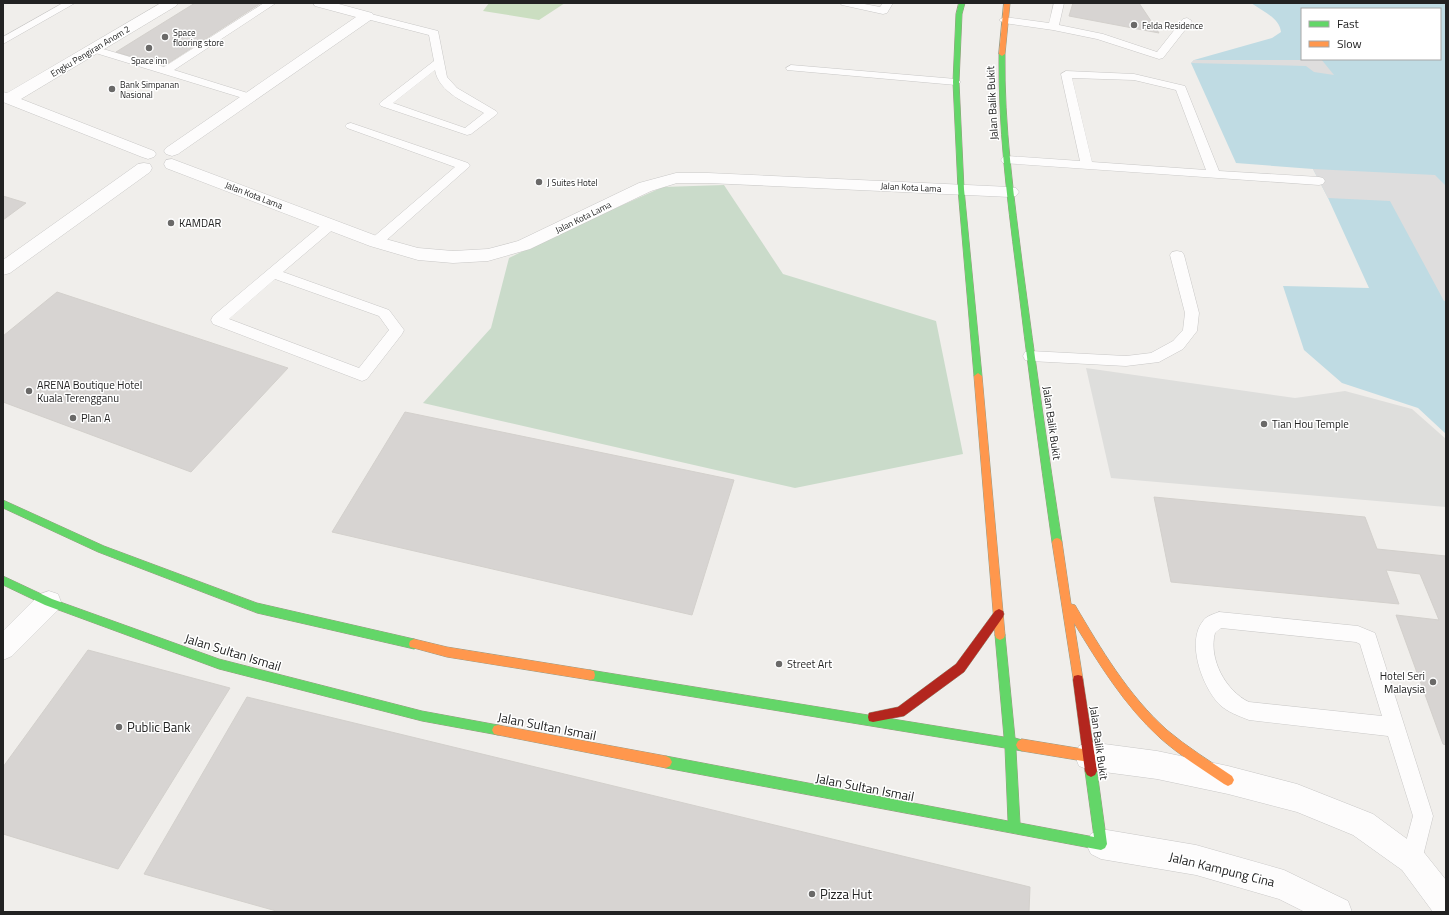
<svg xmlns="http://www.w3.org/2000/svg" width="1449" height="915" font-family="'Titillium Web',sans-serif">
	<rect width="100%" height="100%" fill="#f0eeeb"/>
	<!-- religious -->
	<path fill="#dededc" d="M1086 368 1295 398 1345 391 1412 409 1446 439V507L1111 478Z"/>
	<!-- forest -->
	<path fill="#cbdec1" d="M489 3H565L539 20 483 11Z"/>
	<!-- cemetery -->
	<path fill="#cadbca" d="M724 185 783 274 936 321 963 454 795 488 423 403 491 328 509 258 564 231 663 187Z"/>
	<!-- water -->
	<path fill="#bfdbe3" fill-rule="evenodd" d="M1251 3H1446V434L1418 408 1342 383 1304 350 1283 286 1369 288 1328 198 1313 169 1236 163 1191 63 1194 60 1272 38 1281 32C1279 17 1262 11 1251 3ZM1302 9H1440V59H1302Z"/>
	<!-- pier -->
	<path fill="#dedddd" d="M1304 59H1321L1334 75 1314 72 1306 66 1191 63 1194 60H1304Z
		M1313 169 1435 175 1446 186V301H1444L1390 201 1328 198Z"/>
	<!-- building -->
	<path fill="#d7d4d2" stroke="#d3d0cc" d="M195 3H261L164 66 116 52Z
		M1073 3H1139L1159 33 1069 16Z
		M3 196 26 203 3 220Z
		M57 292 288 368 191 472 3 402V336Z
		M405 412 734 480 692 615 332 532Z
		M1154 497 1365 517 1377 549 1446 556V745L1443 744 1396 615 1439 620 1420 574 1386 570 1399 604 1171 582Z
		M88 650 230 688 118 869 3 834V767Z
		M247 697 1030 887 1029 912H280L144 874Z"/>
	<g fill="none" stroke-linecap="round" stroke-linejoin="round">
		<defs>
			<path id="lane" d="M63 3H75L3 44V37Z
				M264 3H276L174 70 254 95 256 97 254 99H246L89 51 88 49 93 46 164 67Z
				M840 3H859L880 7 883 3H893L887 13 883 14 842 5Z
				M1054 3H1064L1059 25 1103 34 1157 52 1183 19 1187 18 1192 21 1163 58 1159 59 1097 39 1053 30 1004 23 999 20 1004 17 1049 23Z
				M367 13 438 31 447 77 457 88 496 111 498 113 496 115 471 134 467 135 381 106 379 104 381 102 434 61 429 35 363 18 362 16ZM435 70C439 93 467 103 484 113L465 128 393 103Z
				M791 65 956 79 961 82 956 85 787 70 786 68Z
				M1066 71 1134 74 1185 86 1219 171 1319 177 1323 178 1325 181 1323 184 1319 185 1003 163 1001 160 1003 157 1007 156 1080 161 1061 74ZM1072 78 1134 80 1176 90 1206 170 1092 162Z
				M351 123 468 163 470 166 381 245 376 246 371 245 369 242 371 239 455 167 347 128 345 126 347 124Z
				M331 220 336 221 337 224 336 227 283 272 389 310 404 330 402 334 367 379 362 381 213 324 211 320 213 316 326 221ZM275 279 379 316 389 330 359 368 229 319Z
				M1177 251 1182 252 1184 255 1199 313 1197 331 1183 349 1159 362 1126 366 1030 361 1025 360 1023 356 1025 352 1030 351 1126 356 1151 353 1173 341 1183 330 1185 313 1170 255 1172 252Z
				M1219 612 1358 626 1375 633 1433 816 1420 868 1412 871 1404 868 1401 860 1413 816 1388 736 1249 720C1239 716 1227 712 1219 704 1202 686 1186 642 1203 621 1206 616 1214 614 1219 612ZM1221 628 1356 642 1360 644 1382 716 1249 702C1226 691 1208 659 1215 633Z"/>
			<path id="street" d="M161 3H178L176 6 21 99 154 151 156 154 154 157 148 159 142 157 3 102V92L7 93Z
				M313 3H335L372 13 374 16 372 19 178 154 172 156 166 154 164 151 166 148 356 17 315 6Z
				M172 159 382 238 418 248 453 251 488 249 518 241 639 183 676 173H708L1010 187 1016 188 1019 192 1016 196 1010 197 708 183H677L651 191 530 249 488 261 453 263 418 260 370 246 166 168 164 164 166 160Z
				M144 163 150 164 152 168 150 172 10 273 3 275V260L138 164Z
				M49 591 58 594 61 602 58 610 12 656 3 660V631L40 594Z
				M1089 742 1157 751 1228 766 1297 784 1373 814 1422 850 1446 880V912H1433L1402 870 1353 835 1297 812 1228 794 1157 779 1089 770 1079 766 1075 756 1079 746Z
				M1101 829 1196 845 1284 870 1348 901 1352 912H1305L1279 899 1196 875 1101 859 1091 854 1086 844 1091 834Z"/>
			<path id="fast" d="M959 3H965L962 14 959 82 964 189 982 376 978 379 974 376 958 189 953 82 956 14Z
				M1002 52 1005 54C1004 126 1014 197 1023 269 1035 360 1048 451 1062 542L1060 545 1057 546 1054 545 1052 542C1039 451 1027 360 1016 268 1007 197 998 126 999 54Z
				M3 500 104 546 257 603 414 639 418 641 419 644 418 647 414 649 257 613 98 552 3 508Z
				M3 576 52 599 219 659 422 711 498 725 502 726 504 730 502 734 498 735 422 721 219 669 45 605 3 585Z
				M1000 630 1004 632 1005 635 1015 738 1026 741 1028 745 1026 749 1022 751 1016 750 1020 823 1094 837 1085 771 1087 767 1091 765 1095 767 1097 771 1107 844 1105 848 1101 850 666 768 662 766 660 762 662 758 666 756 1008 821 1005 748 590 680 586 679 585 675 586 671 590 670 1004 737 995 635 996 632Z"/>
			<path id="slow" d="M1004 3H1010L1005 54 1002 56 999 54Z
				M978 373 982 376 1005 635 1004 638 1000 640 996 638 995 635 974 376Z
				M1057 538 1060 539 1062 542 1071 604 1075 605C1101 649 1128 695 1167 730 1187 747 1210 761 1232 776L1234 780 1232 784 1228 786 1224 784C1202 769 1179 755 1160 738 1124 705 1099 664 1074 623L1083 680 1082 684 1078 685 1074 684 1052 542 1054 539Z
				M414 639 447 647 590 670 594 671 595 675 594 679 590 680 447 657 410 647 409 644 410 641Z
				M498 725 666 756 670 758 672 762 670 766 666 768 498 735 494 734 492 730 494 726Z
				M1022 739 1089 750 1093 752 1095 756 1093 760 1089 762 1022 751 1018 749 1016 745 1018 741Z"/>
			<path id="jam" d="M999 609 1003 611 1004 614 1003 617 964 672 904 716 873 722 869 721 868 717 869 713 898 707 956 664 995 611Z
				M1078 675 1082 676 1083 680 1097 771 1095 775 1091 777 1087 775 1085 771 1073 680 1074 676Z"/>
		</defs>
		<!-- lane casing -->
		<use href="#lane" stroke="#c9c8c7" stroke-width="1"/>
		<!-- street casing -->
		<use href="#street" stroke="#c9c8c7" stroke-width="1"/>
		<!-- fast casing -->
		<use href="#fast" stroke="#999a82" stroke-width="1"/>
		<!-- slow casing -->
		<use href="#slow" stroke="#999a82" stroke-width="1"/>
		<!-- jam casing -->
		<use href="#jam" stroke="#999a82" stroke-width="1"/>
		<!-- lane -->
		<use href="#lane" fill="#fdfcfc" fill-rule="evenodd"/>
		<!-- street -->
		<use href="#street" fill="#fdfcfc" fill-rule="evenodd"/>
		<!-- fast -->
		<use href="#fast" fill="#63d668" fill-rule="evenodd"/>
		<!-- slow -->
		<use href="#slow" fill="#ff974d" fill-rule="evenodd"/>
		<!-- jam -->
		<use href="#jam" fill="#b3261e" fill-rule="evenodd"/>
	</g>
	<!-- markers -->
	<g fill="#6a6968" stroke="#fff" stroke-width="1.5">
		<circle cx="1134" cy="25" r="4"/>
		<circle cx="165" cy="37" r="4"/>
		<circle cx="149" cy="48" r="4"/>
		<circle cx="112" cy="89" r="4"/>
		<circle cx="539" cy="182" r="4"/>
		<circle cx="171" cy="223" r="4"/>
		<circle cx="29" cy="391" r="4"/>
		<circle cx="73" cy="418" r="4"/>
		<circle cx="1264" cy="424" r="4"/>
		<circle cx="779" cy="664" r="4"/>
		<circle cx="1433" cy="682" r="4"/>
		<circle cx="119" cy="727" r="4"/>
		<circle cx="812" cy="894" r="4"/>
	</g>
	<g text-anchor="middle" dominant-baseline="central" stroke-width="3" stroke-linejoin="round" paint-order="stroke">
		<!-- far-poi labels -->
		<g font-size="9" fill="#222" stroke="#fff" text-anchor="start">
			<text x="1142" y="25">Felda Residence</text>
			<text x="173" y="32">Space<tspan x="173" dy="10">flooring store</tspan></text>
			<text x="149" y="60" text-anchor="middle">Space inn</text>
			<text x="120" y="84">Bank Simpanan<tspan x="120" dy="10">Nasional</tspan></text>
			<text x="547" y="182">J Suites Hotel</text>
		</g>
		<!-- far-street labels -->
		<g font-size="9" fill="#222" stroke="#fff">
			<text transform="translate(90 51) rotate(-31)">Engku Pengiran Anom 2</text>
			<text transform="translate(911 187) rotate(3)">Jalan Kota Lama</text>
			<text transform="translate(254 195) rotate(21)">Jalan Kota Lama</text>
			<text transform="translate(583 217) rotate(-26)">Jalan Kota Lama</text>
		</g>
		<!-- street labels -->
		<g font-size="11" fill="#222" stroke="#fff">
			<text transform="translate(992 103) rotate(-93)">Jalan Balik Bukit</text>
			<text transform="translate(1052 423) rotate(82)">Jalan Balik Bukit</text>
			<text transform="translate(1099 743) rotate(82)">Jalan Balik Bukit</text>
		</g>
		<!-- poi labels -->
		<g font-size="11" fill="#222" stroke="#fff" text-anchor="start">
			<text x="179" y="223">KAMDAR</text>
			<text x="37" y="385">ARENA Boutique Hotel<tspan x="37" dy="13">Kuala Terengganu</tspan></text>
			<text x="81" y="418">Plan A</text>
			<text x="1272" y="424">Tian Hou Temple</text>
			<text x="787" y="664">Street Art</text>
			<text x="1425" y="676" text-anchor="end">Hotel Seri<tspan x="1425" dy="13">Malaysia</tspan></text>
		</g>
		<!-- near-street labels -->
		<g font-size="13" fill="#222" stroke="#fff">
			<text transform="translate(233 652) rotate(17)">Jalan Sultan Ismail</text>
			<text transform="translate(547 726) rotate(11)">Jalan Sultan Ismail</text>
			<text transform="translate(865 787) rotate(11)">Jalan Sultan Ismail</text>
			<text transform="translate(1222 869) rotate(14)">Jalan Kampung Cina</text>
		</g>
		<!-- near-poi labels -->
		<g font-size="13" fill="#222" stroke="#fff" text-anchor="start">
			<text x="127" y="727">Public Bank</text>
			<text x="820" y="894">Pizza Hut</text>
		</g>
	</g>
	<!-- border -->
	<rect width="1449" height="915" fill="none" stroke="#222222" stroke-width="8"/>
	<!-- legend -->
	<rect x="1301" y="8" width="140" height="52" fill="#ffffff" stroke="#a7a7a7"/>
	<rect x="1309" y="21" width="20" height="6" fill="#63d668" stroke="#a7a7a7"/>
	<text x="1337" y="28" font-size="12" fill="#222222">Fast</text>
	<rect x="1309" y="41" width="20" height="6" fill="#ff974d" stroke="#a7a7a7"/>
	<text x="1337" y="48" font-size="12" fill="#222222">Slow</text>
</svg>
